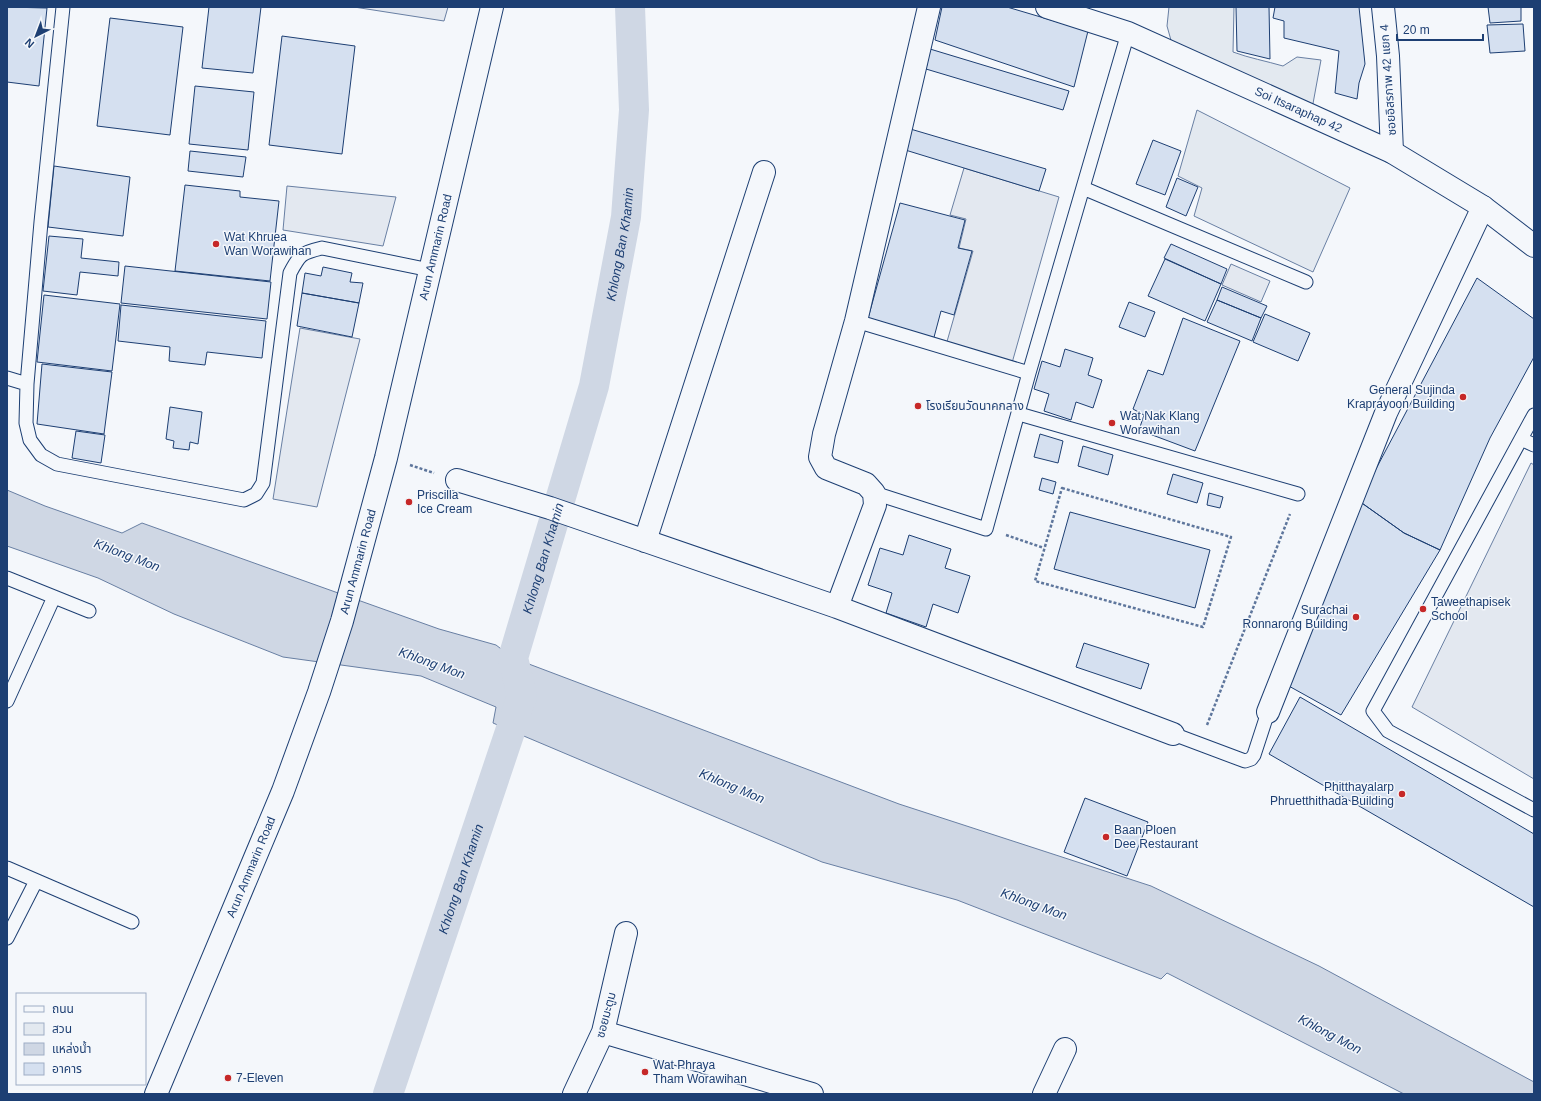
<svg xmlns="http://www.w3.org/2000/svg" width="1541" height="1101" font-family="Arial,'Noto Sans Thai',sans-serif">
	<rect width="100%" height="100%" fill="#f4f7fb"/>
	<!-- green -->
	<path fill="#e3e9f0" stroke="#687fa3" d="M1169 7H1234L1233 52C1249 58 1266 61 1283 66L1297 57 1321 60 1312 109 1174 51 1167 26Z
		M1197 110 1350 188 1313 272 1194 216 1202 188 1178 176Z"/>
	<!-- parking -->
	<path fill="#e3e8f0" stroke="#687fa3" d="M354 7H448L444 21Z
		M964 168 1059 197 1012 363 946 345 973 251 959 248 966 219 950 215Z
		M287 186 396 197 383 246 283 230Z
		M1231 264 1270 281 1261 302 1222 285Z
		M300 328 360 339 317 507 273 499Z
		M1531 463 1534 465V779L1412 707Z"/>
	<!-- water -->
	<path fill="#cfd7e4" stroke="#687fa3" d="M7 490 45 506 122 533 142 523 439 629 496 645 513 658 899 804 1151 886 1319 966 1534 1082V1094H1404L1167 973 1161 979 957 900 822 862 493 723 496 707 421 676 283 657 174 614 98 578 7 546Z"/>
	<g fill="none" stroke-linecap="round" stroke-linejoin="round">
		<!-- canal -->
		<path stroke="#cfd7e4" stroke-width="30" id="s1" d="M388 1094 522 696 513 658 594 386 626 217 634 110 630 7"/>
	</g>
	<!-- building -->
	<path fill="#d5e0f0" stroke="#1d3f73" d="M7 7 47 8 39 86 7 82Z
		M209 7H261L253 73 202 68Z
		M942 7H1007L1088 31 1074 87 935 40Z
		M1236 7H1269L1270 59 1237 51Z
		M1275 7H1359L1365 64 1359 83 1357 99 1335 93 1339 51 1284 38V21L1273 18Z
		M1488 7H1521V21L1490 23Z
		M110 18 183 27 170 135 97 126Z
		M1523 24 1525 51 1490 53 1487 25Z
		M282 36 355 46 342 154 269 145Z
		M930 49 1069 91 1063 110 926 69Z
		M195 86 254 92 248 150 189 144Z
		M907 128 1046 169 1039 191 902 149Z
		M1153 140 1181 151 1165 195 1136 184Z
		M190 151 246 157 243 177 188 171Z
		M54 166 130 177 123 236 48 227Z
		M1177 178 1198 187 1186 216 1166 207Z
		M185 185 240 191V197L279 201 270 281 175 271Z
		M900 203 965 220 958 248 972 251 954 315 941 311 933 341 867 322Z
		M49 236 83 239 81 258 119 262 118 276 80 272 77 295 43 291Z
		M1171 244 1227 269 1221 284 1164 258Z
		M1165 259 1221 284 1205 321 1148 296Z
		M125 266 271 282 267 319 121 303Z
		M323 267 352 273 350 282 363 283 359 303 302 293 305 273 321 276Z
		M1477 278 1534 319V357L1490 438 1440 550 1404 533 1359 501Z
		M1222 287 1267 306 1261 318 1217 300Z
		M302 293 359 303 352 337 297 326Z
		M44 295 120 304 112 371 37 362Z
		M1217 300 1261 318 1252 341 1207 322Z
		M1129 302 1155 312 1145 337 1119 327Z
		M121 305 266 321 262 358 207 352 205 365 169 361 170 347 118 341Z
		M1265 314 1310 333 1298 361 1253 342Z
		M1183 318 1240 341 1195 451 1139 430 1144 415 1133 409 1148 370 1163 375Z
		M1065 349 1093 358 1088 375 1102 380 1093 408 1076 402 1071 420 1044 411 1049 394 1034 389 1042 361 1060 367Z
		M42 364 112 372 104 434 37 424Z
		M170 407 202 412 198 444 190 442 189 450 173 448 174 441 166 439Z
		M76 431 105 435 101 463 72 458Z
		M1040 434 1063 441 1058 463 1034 457Z
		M1083 446 1113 455 1108 475 1078 466Z
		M1173 474 1203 483 1197 503 1167 494Z
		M1042 478 1056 482 1053 494 1039 490Z
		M1209 493 1223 497 1220 508 1207 505Z
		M1359 501 1404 533 1440 550 1341 715 1287 685Z
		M1070 512 1210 550 1195 608 1054 569Z
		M909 535 951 549 945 568 970 576 958 613 933 604 926 627 886 613 892 593 868 585 880 548 903 555Z
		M1084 643 1149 664 1141 689 1076 667Z
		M1300 697 1534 834V907L1269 754Z
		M1085 798 1148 822 1127 876 1064 852Z"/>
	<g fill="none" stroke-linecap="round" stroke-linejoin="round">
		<defs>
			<path id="lane" d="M63 7 41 222 27 384 26 423 30 440 41 455 57 464 244 500 256 494 263 483 290 273C300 254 301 253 322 248L430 270
				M1083 188 1306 282
				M856 321 1029 373
				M7 378 27 384
				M1019 414 1298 494
				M1534 415 1373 711 1388 731 1534 810
				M1521 439 1534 445
				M874 493 986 529 1029 373 1128 33
				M7 578 89 611
				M7 701 54 597
				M1173 734 1245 761 1251 759 1254 755 1268 712
				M7 868 132 922
				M7 938 36 881"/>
			<path id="street" d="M1383 7 1388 56 1392 152
				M457 480 550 508 837 607 875 505 874 493 866 484 826 468 820 457 824 434 856 321 929 7
				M645 541 764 172
				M837 607 1173 734
				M1268 712 1386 413 1483 207
				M603 1032 812 1094
				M574 1094 603 1032 626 933
				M1044 1094 1065 1049"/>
			<g id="secondary">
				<path id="s2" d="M1047 7 1128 33 1392 152 1483 207 1534 246"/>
				<path id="s3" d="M156 1094 283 791 319 692 342 621 386 458 492 7"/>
			</g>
		</defs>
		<!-- lane casing -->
		<use href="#lane" stroke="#1d3f73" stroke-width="15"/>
		<!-- street casing -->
		<use href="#street" stroke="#1d3f73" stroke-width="24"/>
		<!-- secondary casing -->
		<use href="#secondary" stroke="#1d3f73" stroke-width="24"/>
		<!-- path -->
		<path stroke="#5e769c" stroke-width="2.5" stroke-dasharray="3 2" stroke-linecap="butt" d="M410 465 434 473
			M1062 488 1231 537 1203 627 1035 581Z
			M1006 535 1044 548
			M1207 725 1290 514"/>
		<!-- lane -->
		<use href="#lane" stroke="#f4f7fb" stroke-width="13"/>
		<!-- street -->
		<use href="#street" stroke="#f4f7fb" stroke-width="22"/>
		<!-- secondary -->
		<use href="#secondary" stroke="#f4f7fb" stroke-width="22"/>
	</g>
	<!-- markers -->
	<g fill="#c62828" stroke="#f4f7fb" stroke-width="1.5">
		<circle cx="216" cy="244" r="4"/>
		<circle cx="1463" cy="397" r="4"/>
		<circle cx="918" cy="406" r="4"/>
		<circle cx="1112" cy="423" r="4"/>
		<circle cx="409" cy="502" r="4"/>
		<circle cx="1423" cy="609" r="4"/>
		<circle cx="1356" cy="617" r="4"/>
		<circle cx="1402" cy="794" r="4"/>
		<circle cx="1106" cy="837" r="4"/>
		<circle cx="645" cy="1072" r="4"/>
		<circle cx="228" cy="1078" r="4"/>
	</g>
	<g text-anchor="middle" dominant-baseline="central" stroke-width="3" stroke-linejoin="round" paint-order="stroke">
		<!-- street labels -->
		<g font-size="12" fill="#1d3f73" stroke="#f4f7fb">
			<text transform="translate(1388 80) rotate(-94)">ซอยอิสรภาพ 42 แยก 4</text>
			<text stroke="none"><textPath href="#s2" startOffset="272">Soi Itsaraphap 42</textPath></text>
			<text stroke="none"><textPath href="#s3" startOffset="894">Arun Ammarin Road</textPath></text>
			<text stroke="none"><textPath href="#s3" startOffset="570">Arun Ammarin Road</textPath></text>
			<text stroke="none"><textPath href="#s3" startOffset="246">Arun Ammarin Road</textPath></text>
			<text transform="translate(606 1015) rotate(-75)">ซอยมะตูม</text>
		</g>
		<!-- poi labels -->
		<g font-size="12" fill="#1d3f73" stroke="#f4f7fb" text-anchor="start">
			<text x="224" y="237">Wat Khruea<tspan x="224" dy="14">Wan Worawihan</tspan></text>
			<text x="1455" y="390" text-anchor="end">General Sujinda<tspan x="1455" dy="14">Kraprayoon Building</tspan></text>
			<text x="926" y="406">โรงเรียนวัดนาคกลาง</text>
			<text x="1120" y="416">Wat Nak Klang<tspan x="1120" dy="14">Worawihan</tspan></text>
			<text x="417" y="495">Priscilla<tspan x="417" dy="14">Ice Cream</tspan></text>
			<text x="1431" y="602">Taweethapisek<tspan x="1431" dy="14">School</tspan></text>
			<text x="1348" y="610" text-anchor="end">Surachai<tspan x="1348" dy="14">Ronnarong Building</tspan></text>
			<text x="1394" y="787" text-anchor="end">Phitthayalarp<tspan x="1394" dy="14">Phruetthithada Building</tspan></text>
			<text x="1114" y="830">Baan Ploen<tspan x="1114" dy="14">Dee Restaurant</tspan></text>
			<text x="653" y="1065">Wat Phraya<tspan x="653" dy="14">Tham Worawihan</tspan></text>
			<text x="236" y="1078">7-Eleven</text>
		</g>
		<!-- water labels -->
		<g font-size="13" font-style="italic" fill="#1d3f73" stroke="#f4f7fb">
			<text stroke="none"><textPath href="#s1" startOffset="887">Khlong Ban Khamin</textPath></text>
			<text transform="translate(127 555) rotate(21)">Khlong Mon</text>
			<text stroke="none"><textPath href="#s1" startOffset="563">Khlong Ban Khamin</textPath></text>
			<text transform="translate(432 663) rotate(20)">Khlong Mon</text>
			<text transform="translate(732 786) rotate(23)">Khlong Mon</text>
			<text stroke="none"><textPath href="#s1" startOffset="227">Khlong Ban Khamin</textPath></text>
			<text transform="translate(1034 904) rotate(20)">Khlong Mon</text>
			<text transform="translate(1330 1034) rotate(28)">Khlong Mon</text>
		</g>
	</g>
	<!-- border -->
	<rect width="1541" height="1101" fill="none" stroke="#1d3f73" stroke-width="16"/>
	<!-- legend -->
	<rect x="16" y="993" width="130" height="92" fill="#f4f7fb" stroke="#9eadc5"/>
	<rect x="24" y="1006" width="20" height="6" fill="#f4f7fb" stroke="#9eadc5"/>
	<text x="52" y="1013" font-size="12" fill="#1d3f73">ถนน</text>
	<rect x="24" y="1023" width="20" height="12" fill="#e3e9f0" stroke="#9eadc5"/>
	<text x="52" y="1033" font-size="12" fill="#1d3f73">สวน</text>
	<rect x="24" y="1043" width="20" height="12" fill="#cfd7e4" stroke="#9eadc5"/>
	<text x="52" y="1053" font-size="12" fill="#1d3f73">แหล่งน้ำ</text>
	<rect x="24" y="1063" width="20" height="12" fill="#d5e0f0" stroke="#9eadc5"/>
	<text x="52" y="1073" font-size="12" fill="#1d3f73">อาคาร</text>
	<!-- north arrow -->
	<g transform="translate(36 36) rotate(222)" stroke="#f4f7fb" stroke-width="3" paint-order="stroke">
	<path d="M0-3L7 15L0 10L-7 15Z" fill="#1d3f73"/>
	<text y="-6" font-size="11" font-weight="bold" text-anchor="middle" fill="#1d3f73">N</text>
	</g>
	<!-- scale -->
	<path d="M1397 34v6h86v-6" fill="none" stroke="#1d3f73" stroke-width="2"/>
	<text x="1403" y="34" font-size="12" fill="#1d3f73" stroke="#f4f7fb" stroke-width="3" paint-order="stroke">20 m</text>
</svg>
